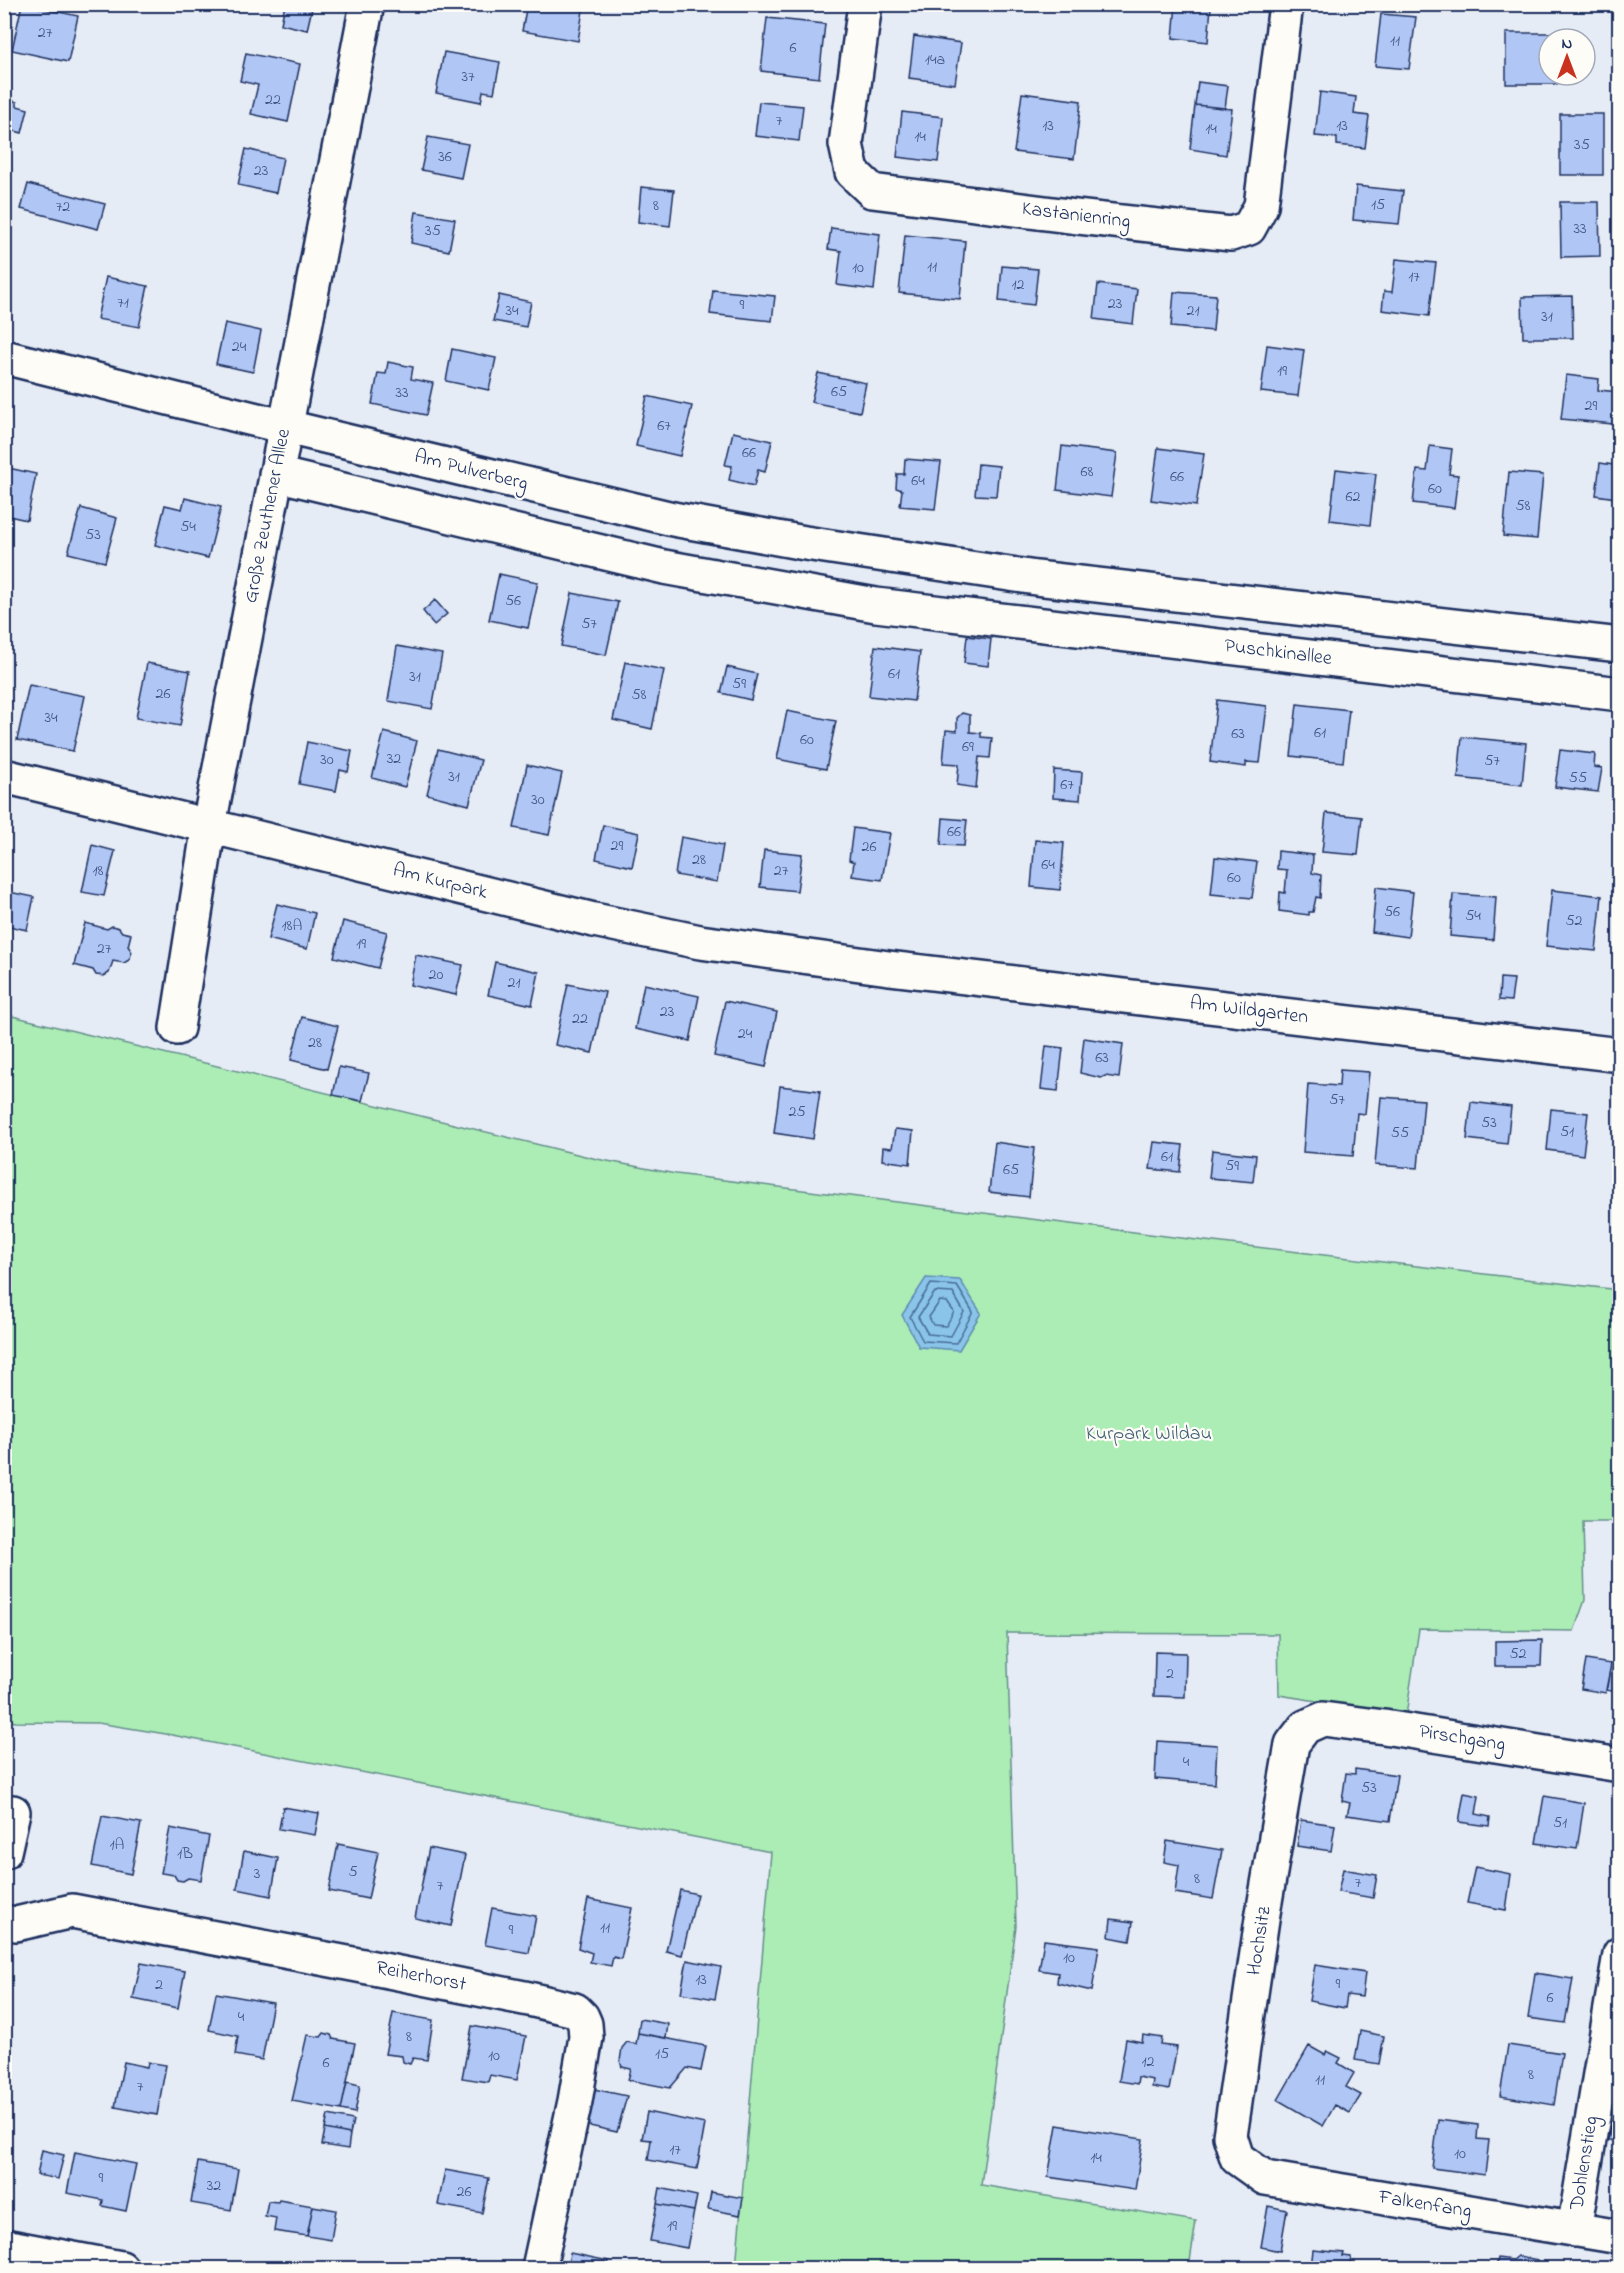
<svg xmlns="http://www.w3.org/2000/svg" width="1624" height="2273" font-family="'Indie Flower',sans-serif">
	<rect width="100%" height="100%" fill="#e6ecf6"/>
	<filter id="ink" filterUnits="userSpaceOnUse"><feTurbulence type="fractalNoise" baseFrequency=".0167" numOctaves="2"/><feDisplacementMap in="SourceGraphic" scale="12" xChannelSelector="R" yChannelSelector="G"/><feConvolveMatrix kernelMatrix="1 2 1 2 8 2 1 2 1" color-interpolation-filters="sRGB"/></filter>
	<g filter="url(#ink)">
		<!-- green -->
		<path fill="#acedb5" stroke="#648e8a" stroke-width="1.5" d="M4 1014 597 1159 676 1174 1197 1240 1619 1290V1521H1583L1585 1600 1574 1631 1419 1629 1406 1715 1279 1695 1278 1634 1007 1633 1016 1926 981 2185 1196 2221 1189 2268H736L771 1852 172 1735 98 1723 16 1722 5 1720Z"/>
		<!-- water -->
		<path fill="#8ac5e9" stroke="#5e89b1" stroke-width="1.5" d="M926 1278 960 1280 981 1313 959 1350 919 1347 902 1315Z"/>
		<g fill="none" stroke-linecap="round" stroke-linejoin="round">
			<!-- shore -->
			<path stroke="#476b96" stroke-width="1.5" d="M931 1284 957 1286 973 1312 956 1343 923 1341 910 1317Z
				M935 1292 953 1293 964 1312 951 1336 928 1334 918 1317Z
				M940 1301 947 1302 954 1312 946 1326 933 1325 929 1317Z"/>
		</g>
		<!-- building -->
		<path fill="#b0c6f5" stroke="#1b2f5e" stroke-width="1.5" d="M22 4 78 16 68 62 12 50Z
			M285 4H313L307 30 281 24Z
			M527 4H584L578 41 522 31Z
			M1176 4 1211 7 1208 42 1173 38Z
			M1381 14 1416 17 1409 69 1375 66Z
			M767 18 825 24 819 78 761 71Z
			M1506 33H1557V39H1549V75H1557V84H1506Z
			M914 36 961 43 955 84 909 78Z
			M444 52 500 62 494 93 483 91 481 102 436 93Z
			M246 53 300 64 288 122 251 114 258 85 240 81Z
			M1198 82 1228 86 1225 108 1195 105Z
			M1320 92 1356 97 1354 114 1369 116 1365 148 1337 145V138L1315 136Z
			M1022 93 1081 101 1074 159 1014 152Z
			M4 98 17 102V106L28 109 22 133 11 130 9 135 4 134Z
			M759 102 803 106 799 141 755 136Z
			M1195 105 1232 109 1226 155 1190 149Z
			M902 112 943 117 938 162 897 157Z
			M1560 114H1603V175H1560Z
			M428 137 468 144 461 178 421 170Z
			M246 149 283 158 276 193 238 185Z
			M28 184 105 204 98 229 21 209Z
			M1356 186 1403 191 1399 224 1353 220Z
			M641 187 674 190 670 226 638 222Z
			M1560 202H1599L1600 256 1561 257Z
			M416 212 455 219 449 251 411 243Z
			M831 228 880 234 874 290 837 285 841 251 828 249Z
			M905 235 965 241 960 299 899 293Z
			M1396 259 1436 263 1429 316 1382 310 1384 291 1392 292Z
			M1002 266 1038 269 1034 305 999 301Z
			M106 277 148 286 139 327 97 319Z
			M1098 284 1137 289 1133 324 1094 319Z
			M713 290 775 296 772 321 710 314Z
			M1174 292 1216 295 1213 331 1171 327Z
			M499 295 531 302 526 327 493 321Z
			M1572 296 1573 338H1523L1522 297Z
			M225 323 261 331 253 372 216 364Z
			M1267 345 1304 350 1298 396 1261 392Z
			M452 349 496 358 489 390 446 381Z
			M388 362 413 367 411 379 433 383 426 415 372 404 378 373 386 374Z
			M818 373 866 383 860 412 811 402Z
			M1566 375 1599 379 1598 390 1620 392V437L1612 436 1613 424 1561 419Z
			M647 396 692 406 680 456 636 446Z
			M733 432 772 441 765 472 758 470 754 486 729 480 732 466 725 465Z
			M1062 446 1117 453 1111 497 1057 490Z
			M1430 446 1452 449 1449 474 1458 475 1454 508 1413 503 1417 470 1427 471Z
			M1158 448 1204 454 1196 506 1151 500Z
			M905 459 941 462 935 509 900 506 902 490 896 488 897 474H904Z
			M1600 463 1620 466V522L1613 521 1616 498 1596 495Z
			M978 464 999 466 996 496 975 495Z
			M4 467 36 474 27 520 4 515Z
			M1336 469 1376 474 1370 525 1330 520Z
			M1509 472 1543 475 1537 539 1503 536Z
			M185 498 221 507 208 558 155 545 165 505 182 509Z
			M81 508 117 518 105 562 68 553Z
			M499 574 538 582 528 628 489 620Z
			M572 593 618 602 606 655 561 646Z
			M435 600 447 614 434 625 423 611Z
			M967 636 991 639 988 666 964 663Z
			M397 646 442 654 432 709 388 701Z
			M875 646 920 652 914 701 869 696Z
			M625 662 664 670 652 729 613 720Z
			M147 663 190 671 180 726 136 718Z
			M727 667 757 674 751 700 721 693Z
			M29 685 85 696 73 751 17 740Z
			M1217 700 1267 706 1260 763 1246 762V767L1210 762Z
			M1297 704 1349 710 1343 762 1291 756Z
			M787 711 836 721 826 769 777 759Z
			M962 713 970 715V732L981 733V737L992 738 990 758 979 757 976 788 957 785 959 764 943 763 946 730 957 731V718Z
			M384 732 417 741 405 787 372 778Z
			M1462 737 1526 743 1522 785 1458 778Z
			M307 742 352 751 348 772 340 770 336 791 299 784Z
			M438 749 481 760 469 805 427 794Z
			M1560 750 1595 754 1594 767 1602 768 1598 792 1555 787Z
			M527 765 562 773 549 835 514 828Z
			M1054 770 1082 772 1080 800 1053 798Z
			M1326 813 1362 817 1358 855 1322 852Z
			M943 818 967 820 964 846 941 845Z
			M603 825 639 833 632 867 596 859Z
			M853 828 890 833 882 880 852 876 854 862 849 860Z
			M681 837 723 845 717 882 675 875Z
			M1035 840 1064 843 1060 890 1031 887Z
			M92 845 115 851 104 896 82 892Z
			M764 850 802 854 797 891 760 887Z
			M1278 851 1313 855 1312 873 1321 875 1320 898 1316 897 1313 912H1309V915L1279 911 1280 892 1285 893 1287 870 1277 869Z
			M1215 857 1257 862 1252 898 1211 894Z
			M1376 887 1413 892 1408 937 1372 932Z
			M1552 890 1602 896 1596 951 1546 946Z
			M4 891 34 897 27 930 4 925Z
			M1453 894 1496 897 1493 940 1450 936Z
			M277 904 315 913 307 949 268 939Z
			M343 921 387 932 378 968 334 957Z
			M85 923 107 929 112 926 119 928 122 932 131 934 128 946 132 952 129 960 124 963 113 961 109 973 104 976 96 975 93 970 74 965Z
			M416 955 463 965 456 995 410 985Z
			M495 962 539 972 532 1005 488 995Z
			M1500 978 1514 979 1511 1001 1499 1000Z
			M568 984 605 992 592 1053 555 1045Z
			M644 984 699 996 690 1041 635 1029Z
			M725 1001 777 1012 766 1067 714 1056Z
			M302 1017 338 1026 327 1069 291 1060Z
			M1084 1038 1123 1044 1119 1078 1105 1076 1101 1078 1080 1073Z
			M1046 1046 1063 1048 1058 1091 1041 1089Z
			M339 1067 369 1073 362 1101 333 1095Z
			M1340 1070 1369 1072 1365 1114 1357 1113 1353 1156 1303 1152 1308 1084 1339 1086Z
			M780 1086 820 1091 813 1139 774 1133Z
			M1381 1097 1424 1100 1418 1168 1375 1165Z
			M1471 1102 1511 1107 1507 1144 1467 1139Z
			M1551 1109 1588 1113 1583 1155 1547 1150Z
			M895 1129 913 1131 910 1164 882 1160 883 1147 892 1148Z
			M995 1142 1034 1148 1029 1197 989 1192Z
			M1154 1142 1183 1145 1180 1172 1150 1169Z
			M1212 1150 1256 1155 1253 1182 1209 1178Z
			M1542 1640 1541 1666H1495V1641Z
			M1155 1652 1186 1653 1185 1697 1154 1696Z
			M1586 1660 1611 1664 1606 1693 1581 1689Z
			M1611 1664 1620 1665V1704L1616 1703 1618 1692 1606 1690Z
			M1157 1741 1217 1745 1215 1784 1155 1779Z
			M1355 1769 1397 1775 1390 1821 1347 1815 1350 1803 1342 1801 1346 1773 1355 1774Z
			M1464 1793 1479 1796 1476 1814 1490 1817 1489 1826 1459 1822Z
			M1544 1796 1584 1803 1577 1849 1536 1843Z
			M283 1807 319 1813 315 1835 279 1829Z
			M102 1816 141 1823 131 1874 92 1866Z
			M1301 1820 1335 1825 1331 1851 1297 1846Z
			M170 1828 209 1836 201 1880 188 1878 183 1881 177 1880 174 1875 161 1873Z
			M1167 1841 1222 1850 1213 1899 1175 1893 1179 1865 1164 1862Z
			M338 1844 378 1852 368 1899 329 1891Z
			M429 1848 465 1855 451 1926 415 1918Z
			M244 1851 278 1858 271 1896 237 1889Z
			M1475 1867 1511 1874 1506 1910 1467 1903Z
			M1343 1869 1377 1875 1373 1898 1338 1892Z
			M680 1890 697 1894 682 1955 666 1951Z
			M588 1899 632 1908 621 1959 613 1957 611 1966 590 1962 592 1953 578 1948Z
			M492 1908 536 1916 529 1953 485 1945Z
			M1111 1919 1133 1922 1130 1941 1109 1937Z
			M1044 1940 1099 1947 1092 1991 1057 1983 1058 1973 1039 1970Z
			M687 1960 721 1967 715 1999 681 1993Z
			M141 1963 185 1971 178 2008 133 1999Z
			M1315 1965 1365 1973 1362 1997 1347 1995 1345 2008 1309 2001Z
			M1535 1973 1573 1979 1565 2023 1528 2018Z
			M216 1993 273 2003 262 2060 235 2055 238 2036 209 2030Z
			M393 2013 433 2020 427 2060 413 2058 410 2064 403 2062 402 2056 385 2054Z
			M640 2019 668 2024 666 2038 638 2033Z
			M472 2026 526 2036 517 2080 490 2075 488 2082 462 2078Z
			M1360 2031 1384 2036 1379 2064 1355 2060Z
			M324 2033 331 2035 333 2039 355 2043 341 2110 292 2101 307 2035 321 2037Z
			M638 2033 706 2046 701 2071 687 2068 670 2088 628 2080 631 2069 622 2067 620 2061 622 2048 627 2042 636 2044Z
			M1143 2035 1162 2038 1161 2045 1177 2047 1169 2090 1152 2087 1153 2080 1138 2077 1137 2084 1119 2081 1126 2039 1142 2042Z
			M1508 2045 1562 2053 1554 2105 1500 2096Z
			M1309 2046 1325 2055 1327 2051 1341 2058 1338 2063 1354 2073 1346 2087 1361 2095 1350 2113 1335 2105 1323 2126 1278 2100Z
			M124 2062 147 2067 148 2062 166 2065 157 2115 115 2107Z
			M347 2082 360 2085 355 2113 341 2110Z
			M594 2089 627 2096 617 2132 585 2125Z
			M647 2112 705 2124 697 2169 648 2160 651 2140 642 2139Z
			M328 2115 353 2120 350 2134 325 2129Z
			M1438 2120 1478 2125 1477 2139 1489 2140 1485 2175 1432 2168Z
			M1057 2125 1143 2139 1135 2190 1048 2177Z
			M1611 2125 1620 2126V2143L1608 2141Z
			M325 2129 350 2134 348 2149 322 2145Z
			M42 2150 64 2155 58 2179 37 2175Z
			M75 2152 136 2164 126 2211 102 2206 103 2200 67 2193Z
			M198 2162 238 2169 231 2210 191 2203Z
			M445 2170 489 2178 482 2213 438 2205Z
			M660 2188 697 2196 694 2211 657 2204Z
			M711 2192 743 2198 740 2215 708 2209Z
			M279 2200 313 2206 307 2236 274 2231 276 2218 265 2216 268 2201 278 2202Z
			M657 2204 694 2211 687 2248 650 2241Z
			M313 2206 336 2210 331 2240 307 2236Z
			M1268 2206 1287 2210 1280 2251 1261 2247Z
			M1313 2250 1344 2253 1343 2256 1351 2257 1349 2268H1311Z
			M570 2253 609 2261 607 2268H583L568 2265Z
			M1518 2256 1537 2260 1540 2265 1555 2268H1496L1498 2258 1513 2260Z"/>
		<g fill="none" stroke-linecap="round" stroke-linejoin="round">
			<defs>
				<path id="minor" d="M865 4 846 144 852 172 872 191 1077 217 1231 234 1249 228 1261 206 1286 4
					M4 357 253 419 673 519 805 543 1036 578 1620 645
					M276 474 664 567 876 605 1620 694
					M4 776 594 920 700 942 889 968 1620 1055
					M177 1028 209 825 367 4
					M1620 1765 1384 1727 1323 1719 1305 1727 1292 1744 1262 1919 1230 2136 1237 2158 1265 2178 1620 2237
					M4 1852 13 1812
					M4 1922 16 1924 72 1911 358 1965 529 1999 575 2010 582 2017 585 2024 586 2037 575 2101 539 2268
					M1574 2230 1620 1954
					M4 2246 121 2268"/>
			</defs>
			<!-- minor casing -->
			<use href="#minor" stroke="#1b2f5e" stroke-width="38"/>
			<!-- minor -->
			<use href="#minor" stroke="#fdfcf7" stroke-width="33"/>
		</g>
	</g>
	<g text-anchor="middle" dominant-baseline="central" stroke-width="4.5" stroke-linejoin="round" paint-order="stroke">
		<!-- number labels -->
		<g font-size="16" fill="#405584">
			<text x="45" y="33">27</text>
			<text x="1395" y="41">11</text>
			<text x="793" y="48">6</text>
			<text x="935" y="60">14a</text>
			<text x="468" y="77">37</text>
			<text x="273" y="100">22</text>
			<text x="779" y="121">7</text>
			<text x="1048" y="126">13</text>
			<text x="1342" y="126">13</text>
			<text x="1211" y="129">14</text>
			<text x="920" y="137">14</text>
			<text x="1582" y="145">35</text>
			<text x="445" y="157">36</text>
			<text x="261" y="171">23</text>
			<text x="1378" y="205">15</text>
			<text x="656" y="206">8</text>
			<text x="63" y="207">72</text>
			<text x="1580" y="229">33</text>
			<text x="433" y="231">35</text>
			<text x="932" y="267">11</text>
			<text x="858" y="268">10</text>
			<text x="1414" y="277">17</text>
			<text x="1018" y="285">12</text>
			<text x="123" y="303">71</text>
			<text x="1115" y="304">23</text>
			<text x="742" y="305">9</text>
			<text x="512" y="311">34</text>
			<text x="1193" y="311">21</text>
			<text x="1547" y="317">31</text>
			<text x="239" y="347">24</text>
			<text x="1282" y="371">19</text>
			<text x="839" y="392">65</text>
			<text x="402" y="393">33</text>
			<text x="1591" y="406">29</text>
			<text x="664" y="426">67</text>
			<text x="749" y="453">66</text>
			<text x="1087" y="472">68</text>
			<text x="1177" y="477">66</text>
			<text x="918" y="481">64</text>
			<text x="1435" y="489">60</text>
			<text x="1353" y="497">62</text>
			<text x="1523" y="506">58</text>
			<text x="188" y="527">54</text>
			<text x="93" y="535">53</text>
			<text x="513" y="601">56</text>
			<text x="589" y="624">57</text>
			<text x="894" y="674">61</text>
			<text x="415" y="677">31</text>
			<text x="739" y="684">59</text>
			<text x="163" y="694">26</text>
			<text x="639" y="695">58</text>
			<text x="51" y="718">34</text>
			<text x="1320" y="733">61</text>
			<text x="1238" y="734">63</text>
			<text x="807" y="740">60</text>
			<text x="968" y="747">69</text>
			<text x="394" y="759">32</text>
			<text x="327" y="760">30</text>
			<text x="1492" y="761">57</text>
			<text x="454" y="777">31</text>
			<text x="1578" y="778">55</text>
			<text x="1067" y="785">67</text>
			<text x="538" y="800">30</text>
			<text x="954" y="832">66</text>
			<text x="617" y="846">29</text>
			<text x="869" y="847">26</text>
			<text x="699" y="860">28</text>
			<text x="1048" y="865">64</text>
			<text x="98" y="871">18</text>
			<text x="781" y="871">27</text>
			<text x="1234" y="878">60</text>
			<text x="1392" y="912">56</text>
			<text x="1473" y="916">54</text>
			<text x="1574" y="921">52</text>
			<text x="292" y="926">18A</text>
			<text x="361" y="944">19</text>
			<text x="104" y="949">27</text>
			<text x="436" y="975">20</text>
			<text x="514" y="983">21</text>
			<text x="667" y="1012">23</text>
			<text x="580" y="1019">22</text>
			<text x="745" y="1034">24</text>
			<text x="315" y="1043">28</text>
			<text x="1102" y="1058">63</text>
			<text x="1337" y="1100">57</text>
			<text x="797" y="1112">25</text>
			<text x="1489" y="1123">53</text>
			<text x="1567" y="1132">51</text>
			<text x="1400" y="1133">55</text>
			<text x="1167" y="1157">61</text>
			<text x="1232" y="1166">59</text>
			<text x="1011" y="1170">65</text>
			<text x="1518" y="1654">52</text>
			<text x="1170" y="1674">2</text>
			<text x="1186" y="1762">4</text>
			<text x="1369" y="1788">53</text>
			<text x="1560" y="1823">51</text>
			<text x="117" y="1845">1A</text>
			<text x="185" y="1854">1B</text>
			<text x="353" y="1872">5</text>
			<text x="257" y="1874">3</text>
			<text x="1197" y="1879">8</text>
			<text x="1358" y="1883">7</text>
			<text x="440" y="1886">7</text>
			<text x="605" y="1928">11</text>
			<text x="511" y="1930">9</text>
			<text x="1069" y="1958">10</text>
			<text x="701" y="1980">13</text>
			<text x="1338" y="1984">9</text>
			<text x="159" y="1985">2</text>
			<text x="1550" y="1998">6</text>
			<text x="241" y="2017">4</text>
			<text x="409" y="2037">8</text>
			<text x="662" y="2054">15</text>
			<text x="494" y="2056">10</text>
			<text x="1148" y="2062">12</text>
			<text x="326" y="2063">6</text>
			<text x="1531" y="2075">8</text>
			<text x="1320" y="2080">11</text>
			<text x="140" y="2087">7</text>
			<text x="675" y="2150">17</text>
			<text x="1460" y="2154">10</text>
			<text x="1096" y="2158">14</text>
			<text x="101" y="2178">9</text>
			<text x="214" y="2186">32</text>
			<text x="464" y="2192">26</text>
			<text x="672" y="2226">19</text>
		</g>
		<!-- street labels -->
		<g font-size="20" fill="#1b2f5e" stroke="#fdfcf7">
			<text transform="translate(1076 216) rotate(7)">Kastanienring</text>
			<text transform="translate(471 471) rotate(14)">Am Pulverberg</text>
			<text transform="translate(268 516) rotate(-79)">Große Zeuthener Allee</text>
			<text transform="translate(1278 653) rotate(7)">Puschkinallee</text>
			<text transform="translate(440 882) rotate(14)">Am Kurpark</text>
			<text transform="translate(1249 1011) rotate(7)">Am Wildgarten</text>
			<text transform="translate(1462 1739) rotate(9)">Pirschgang</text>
			<text transform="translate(1260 1941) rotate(-81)">Hochsitz</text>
			<text transform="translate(421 1977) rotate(11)">Reiherhorst</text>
			<text transform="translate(1585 2163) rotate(-81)">Dohlenstieg</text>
			<text transform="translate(1425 2205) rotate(9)">Falkenfang</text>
		</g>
		<!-- park labels -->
		<g font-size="20" fill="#3f5e74" stroke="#fdfcf7">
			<text x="1149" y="1434">Kurpark Wildau</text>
		</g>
	</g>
	<!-- margin -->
	<rect width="1624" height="2273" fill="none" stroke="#fdfcf7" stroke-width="24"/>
	<rect x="12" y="12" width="1600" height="2249" fill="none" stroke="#1b2f5e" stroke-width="2" filter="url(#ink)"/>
	<!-- north arrow -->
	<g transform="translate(1567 57)"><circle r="28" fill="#fdfcf7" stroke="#a3aaba" stroke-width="1.5"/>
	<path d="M0-4.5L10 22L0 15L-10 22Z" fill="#c8321e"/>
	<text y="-9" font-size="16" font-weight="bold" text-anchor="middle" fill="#1b2f5e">N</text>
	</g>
</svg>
